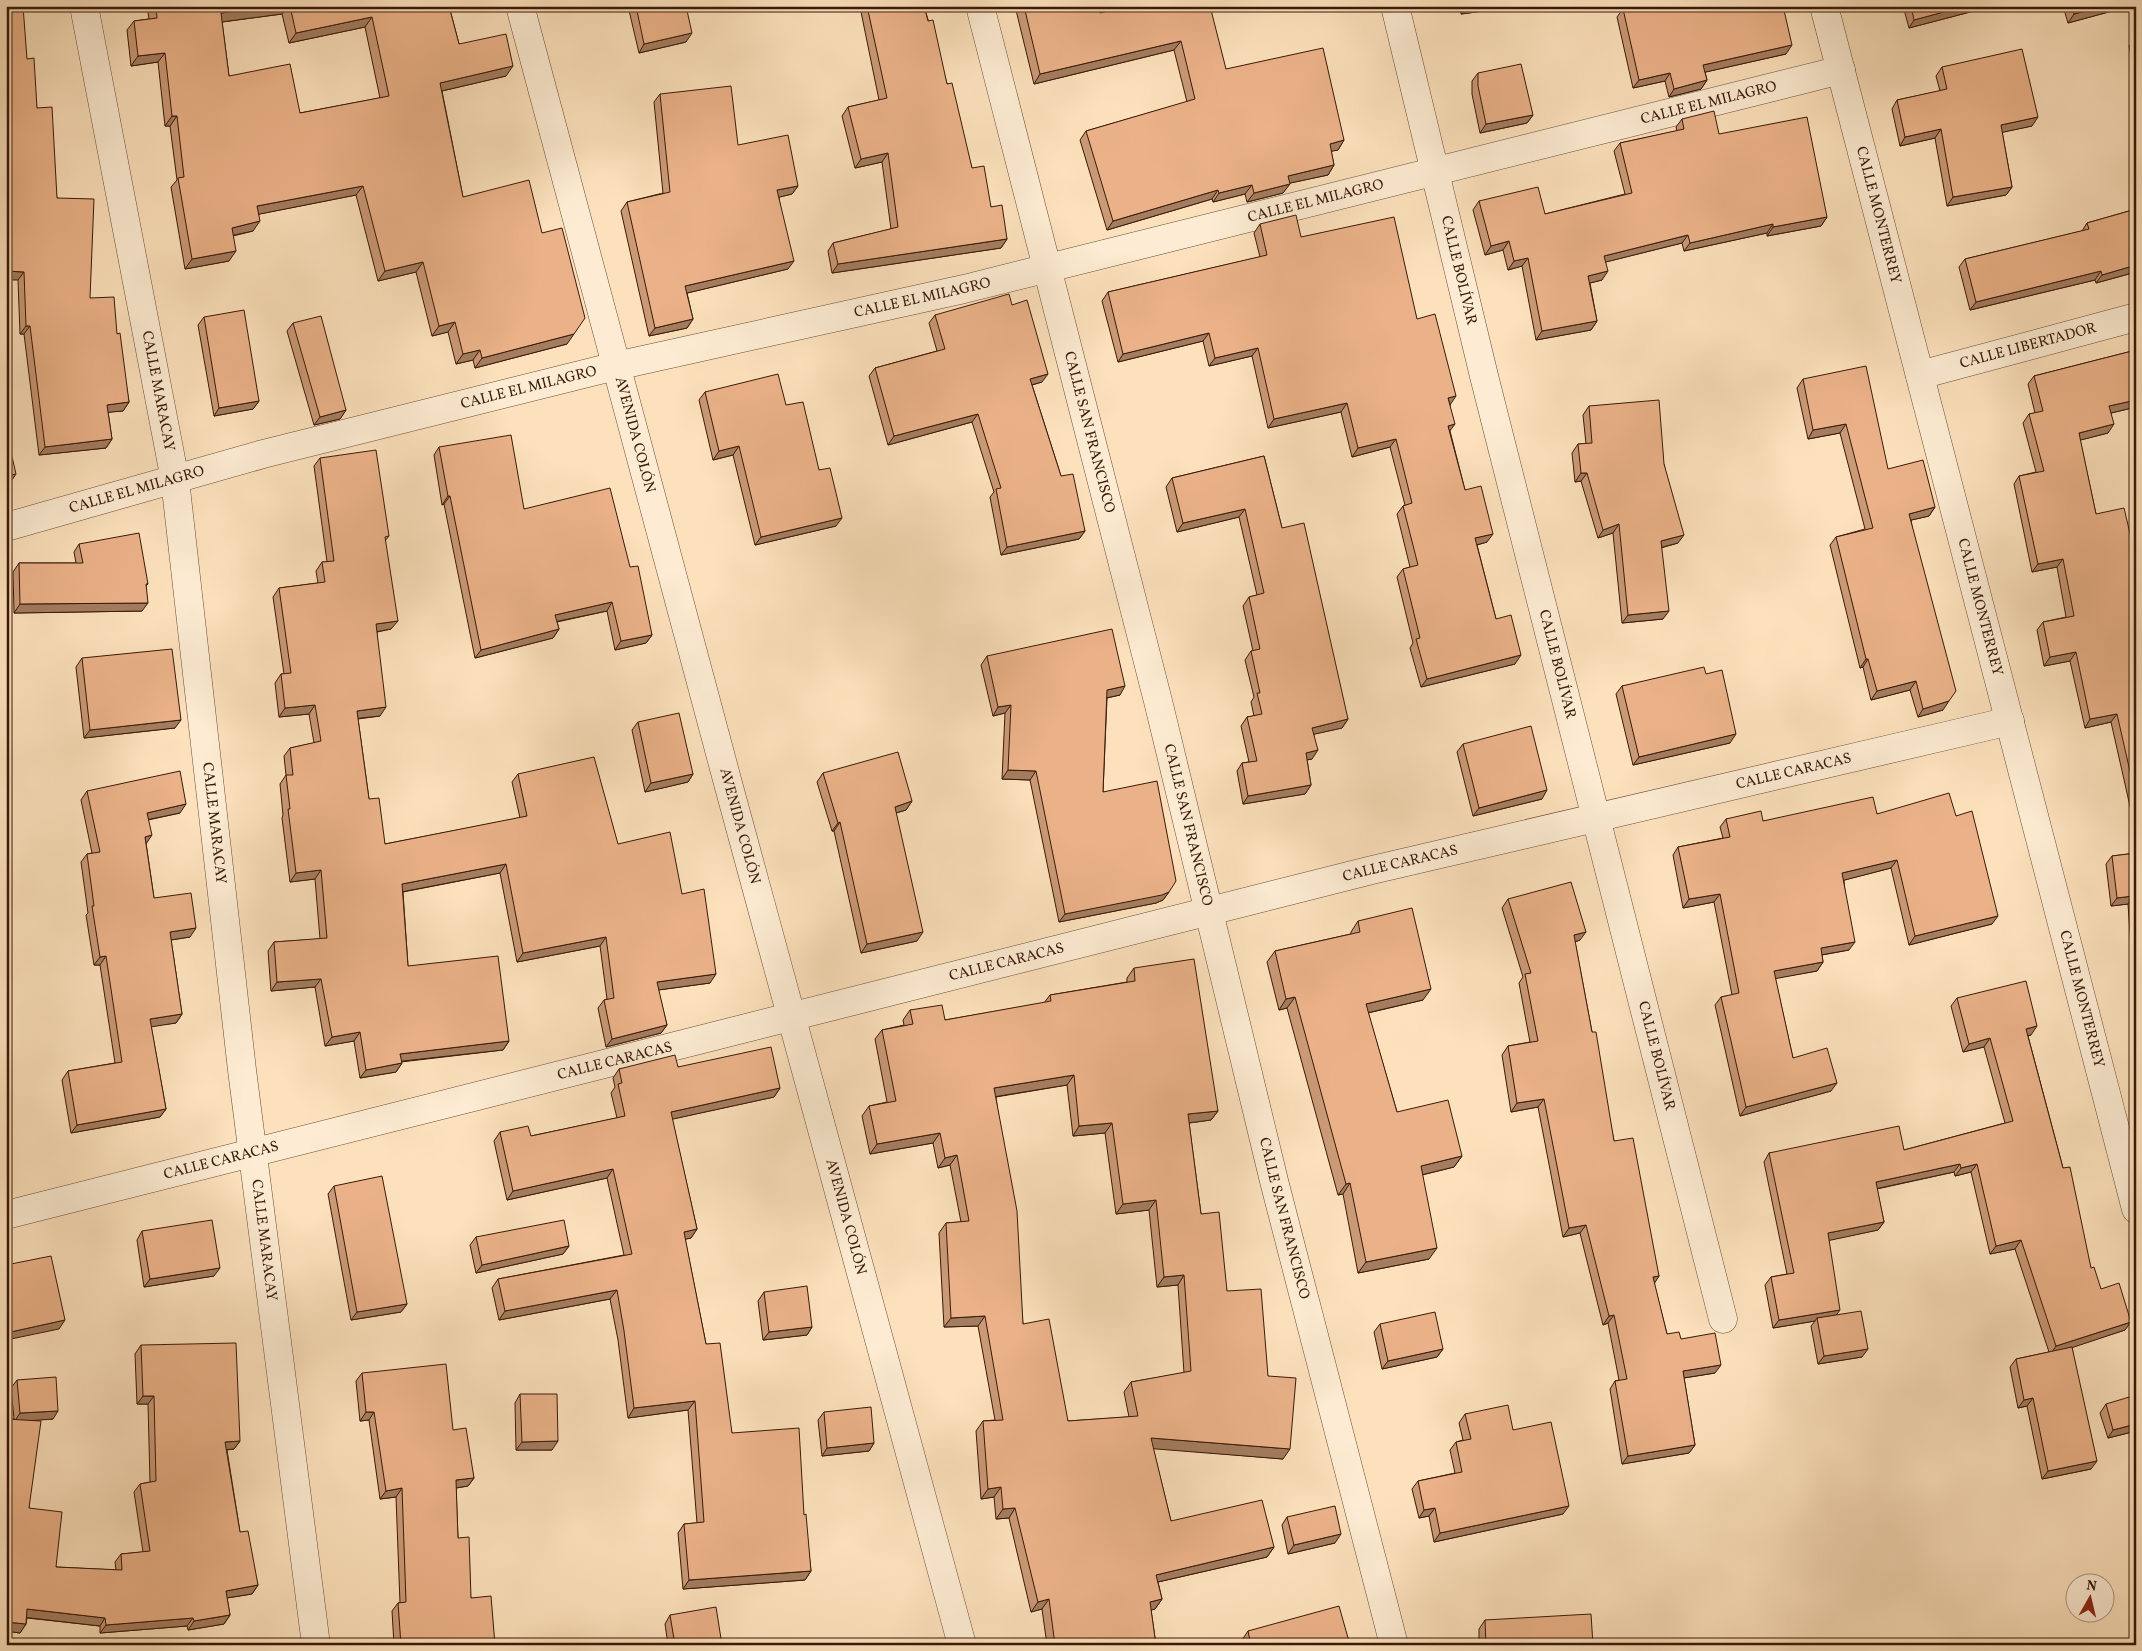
<svg xmlns="http://www.w3.org/2000/svg" width="2142" height="1651" font-family="Vollkorn,serif">
	<rect width="100%" height="100%" fill="#fce1bc"/>
	<filter id="stains"><feTurbulence type="fractalNoise" baseFrequency=".004" numOctaves="4"/><feColorMatrix values="0 0 0 0 .2 0 0 0 0 .09 0 0 0 0 .02 0 0 0 .5 -.17"/></filter>
	<radialGradient id="worn" r=".72"><stop offset=".6" stop-color="#630" stop-opacity="0"/><stop offset="1" stop-color="#630" stop-opacity=".3"/></radialGradient>
	<g fill="none" stroke-linecap="round" stroke-linejoin="round">
		<defs>
			<g id="street">
				<path id="s1" d="M84 6 175 480 242 1070 316 1645"/>
				<path id="s2" d="M520 6 729 787 962 1645"/>
				<path id="s3" d="M980 6 1158 701 1274 1181 1394 1645"/>
				<path id="s4" d="M1395 6 1484 376 1723 1319"/>
				<path id="s5" d="M1824 6 2136 1209"/>
				<path id="s6" d="M1920 375 2136 317"/>
				<path id="s7" d="M6 527 263 454 616 366 964 289 1841 70"/>
				<path id="s8" d="M6 1215 1372 870 2010 721"/>
			</g>
		</defs>
		<!-- street casing -->
		<use href="#street" stroke="#6a4b35" stroke-width="29"/>
		<!-- street -->
		<use href="#street" stroke="#fdecd3" stroke-width="28"/>
	</g>
	<!-- wall -->
	<path fill="#ca9976" stroke="#391908" fill-rule="evenodd" d="M147 6H449L459 44 506 76 442 91 463 197 567 344 475 368 473 360 456 364 448 332 432 336 416 272 378 281 356 195 259 214 253 231 233 236 229 261 185 269 171 187 177 180 170 126H165L158 62 131 66 127 30 134 21 149 19ZM282 14 289 43 365 27 380 98 300 113 229 76 222 22Z
		M628 6H686V42L639 53Z
		M847 6H924L972 168 1007 239 1001 248 832 273 828 251 833 243 891 229 882 162 855 168 842 116 848 107 879 100 860 7 848 10Z
		M1015 6H1099L1100 13 1129 6 1226 69 1344 140 1338 150 1331 151 1334 165 1328 175 1290 183 1283 193 1247 202 1245 194 1213 202 1212 199 1107 230 1080 140 1086 131 1187 102 1174 50 1034 84Z
		M1290 6H1309L1291 10Z
		M1460 6H1521L1461 14Z
		M1903 6H1993L1909 28Z
		M2063 6H2128L2127 7 2068 23Z
		M1623 9 1786 54 1705 72 1707 80 1701 89 1669 97 1665 81 1633 88 1617 17Z
		M2135 38 2136 42V81L2129 46Z
		M27 59 37 108 57 198 90 298 117 334 129 402 123 411 108 412 112 439 106 448 39 455 24 334H20L18 280Z
		M1942 67 2032 126 2002 132 2012 187 2006 195 1947 206 1935 138 1900 146 1892 109 1897 100 1940 91 1936 76Z
		M1478 73 1533 115 1527 123 1480 133 1472 94V81Z
		M660 94 798 186 792 194 779 197 788 269 687 293 693 319 687 328 649 336 621 211 627 202 663 193 654 102Z
		M1682 119 1719 134 1827 217 1821 226 1767 236V233L1684 251 1682 243 1605 262 1602 280 1590 283 1597 321 1591 330 1536 340 1522 266 1508 270 1503 250 1485 255 1473 210 1479 201 1545 214 1625 194 1614 151 1620 143 1677 131 1676 127Z
		M2136 209V272L2096 283 2095 280 1970 310 1959 267 1965 259 2082 231 2087 223Z
		M1260 224 1301 237 1417 319 1450 404V431L1465 490 1487 542 1477 545 1496 619 1515 664 1421 687 1410 648 1413 643 1397 577 1403 569 1410 567 1397 514 1403 506 1405 505 1390 447 1352 457 1341 412 1268 428 1252 356 1209 366 1203 341 1118 362 1102 301 1108 292 1260 257 1254 233Z
		M1012 305 1042 382 1032 385 1061 476 1085 531 1079 539 1001 555 990 497 994 492 972 422 888 445 869 376 875 368 937 351 929 323 935 315Z
		M204 317 259 401 253 409 214 416 198 325Z
		M293 323 346 410 340 419 314 425 287 331Z
		M2136 350V407L2111 413 2108 433 2080 440 2096 514 2136 559V833L2111 722 2085 728 2070 661 2044 666 2037 630 2043 622 2066 617 2057 567 2032 572 2014 484 2019 476 2036 472 2023 423 2029 414 2035 413 2028 384 2034 376Z
		M1803 379 1888 469 1935 507 1929 516 1911 520 1943 710 1918 717 1910 690 1871 700 1863 667 1860 668 1830 545 1836 537 1865 529 1840 433 1808 439 1797 388Z
		M705 392 786 405 819 470 836 526 755 545 733 455 713 460 699 400Z
		M1589 406 1664 464 1678 543 1661 548 1663 619 1622 623 1613 533 1598 538 1581 481 1575 482 1572 453 1578 444H1586L1583 415Z
		M439 447 524 509 630 567 652 635 646 643 615 650 607 611 557 622 559 629 553 638 475 658 444 504 442 505 434 455Z
		M1264 456 1282 528 1348 719 1342 728 1314 734 1312 759 1307 760 1311 785 1305 794 1243 804 1237 771 1242 763 1249 762 1241 726 1247 717 1254 716 1251 702 1254 697 1245 660 1251 651H1253L1243 606 1249 597 1257 595 1239 517 1177 532 1166 487 1172 478Z
		M320 458 389 536 385 541 391 629 377 632 380 716 358 719 369 799 385 844 520 818 512 782 518 774 618 844 682 894 710 983 658 990 667 1025 661 1033 606 1047 598 1008 604 1000 607 999 600 946 517 962 500 873 403 892 408 966 509 1041 503 1050 401 1062 402 1063 396 1072 360 1078 354 1041 325 1046 315 987 271 991 268 951 274 942 320 939 315 879 290 882 282 818 283 815 280 784 286 775 284 756 290 748 314 743 309 714 279 717 275 683 281 674H284L273 597 279 588 318 583 316 571 322 562H327L314 466Z
		M79 544 148 584 146 586 142 611 14 613 13 572 19 563H76L74 552Z
		M987 656 1120 695 1107 698 1103 792 1169 892 1163 900 1156 903 1059 922 1030 780 1002 779 1005 713 993 716 981 665Z
		M82 658 175 728 84 738 76 667Z
		M1706 674 1730 743 1633 765 1616 694 1622 686Z
		M638 722 693 774 688 782 645 792 632 730Z
		M1463 744 1542 799 1473 816 1457 752Z
		M823 773 912 801 906 810 896 813 917 941 861 953 834 831H832L817 782Z
		M87 791 180 813 148 820 146 843 154 898 190 937 171 940 182 1014 176 1023 151 1026 166 1109 160 1117 71 1133 62 1080 68 1071 115 1063 100 965H94L86 915 88 913 81 862 87 854 92 853 81 800Z
		M1877 814 1956 816 1992 924 1909 945 1891 868 1844 880 1849 950 1822 955 1823 962 1817 971 1775 978 1793 1058 1831 1091 1740 1116 1715 1005 1721 997 1732 995 1714 902 1683 908 1673 855 1678 847 1723 838 1720 827 1726 819 1763 821Z
		M2136 853V1003H2135L2128 904 2111 906 2106 864 2112 856Z
		M1508 899 1580 940 1575 942 1592 1032 1614 1141 1659 1276 1654 1283 1667 1334 1681 1339 1715 1373 1684 1378 1695 1445 1689 1453 1622 1464 1610 1389 1615 1381 1619 1380 1608 1323 1603 1325 1580 1233 1563 1237 1538 1107 1511 1112 1502 1055 1508 1046 1530 1042 1519 983 1523 977 1502 908Z
		M1358 921 1423 1000 1368 1013 1397 1112 1462 1156 1454 1167 1422 1175 1429 1259 1358 1273 1343 1194 1338 1195 1287 1008 1279 1010 1267 962 1275 951 1351 934V932Z
		M1134 968 1218 1111 1211 1120 1189 1123 1201 1214 1227 1291 1268 1376 1283 1459 1153 1448 1171 1521 1274 1547 1267 1557 1158 1582 1162 1599 1155 1609 1151 1610 1156 1645H1047L1042 1609 1031 1612 1009 1518 996 1519 994 1497 981 1499 976 1431 983 1421 995 1420 978 1326 944 1327 939 1233 946 1223 961 1222 950 1165 938 1168 933 1143 870 1154 862 1116 869 1106 887 1102 875 1039 882 1030 904 1025 903 1020 910 1010 945 1020 1044 1003 1050 995 1127 982V978ZM1067 1085 1073 1136 1105 1133 1116 1214 1149 1210 1157 1287 1178 1285 1184 1373 1131 1382 1124 1392 1129 1417 1068 1421 1023 1324 996 1097Z
		M1957 998 2031 1035 2028 1036 2063 1168 2091 1268 2101 1289 2125 1330 2072 1347 2091 1469 2042 1479 2027 1406 2018 1408 2010 1367 2016 1359 2049 1352 2015 1249 1990 1254 1971 1172 1955 1176 1954 1172 1877 1189 1884 1222 1878 1230 1829 1240 1837 1315 1862 1357 1818 1364 1811 1326 1815 1321 1773 1328 1765 1285 1771 1277 1787 1274 1764 1162 1769 1153 1904 1150 2005 1123 1984 1047 1963 1052 1951 1006Z
		M678 1067 780 1088 774 1097 672 1119 697 1229 691 1238 685 1239 706 1344 732 1433 804 1515 811 1571 805 1580 683 1589 678 1533 684 1524 697 1523 688 1410 628 1418 618 1340 610 1299 499 1320 492 1288 498 1279 624 1255 607 1178 507 1200 494 1141 500 1132 531 1136 617 1118 611 1093 615 1087 613 1078 619 1069Z
		M334 1186 407 1304 401 1312 351 1320 328 1194Z
		M142 1231 214 1276 144 1287 137 1240Z
		M476 1237 569 1246 563 1254 476 1273 470 1245Z
		M764 1292 812 1327 807 1335 763 1340 758 1301Z
		M1380 1324 1443 1349 1437 1357 1382 1369 1374 1332Z
		M141 1345 240 1441 234 1449 227 1450 240 1532 258 1585 252 1594 227 1598 230 1615 224 1624 188 1630 187 1626 100 1633V1626L27 1618 26 1624 20 1633 6 1631V1419H14L11 1388 17 1380 53 1419 34 1420 29 1508 56 1567 116 1570 115 1562 121 1554 143 1552 134 1492 140 1484 150 1482 148 1404H137L135 1354Z
		M362 1373 453 1430 474 1478 468 1486 456 1488 458 1538 471 1598 495 1645H394L392 1611 398 1603H400L396 1497 380 1499 369 1420 360 1421 356 1381Z
		M520 1394 552 1450H516L515 1403Z
		M2106 1404 2136 1431 2108 1438 2100 1413Z
		M824 1412 874 1443 869 1451 822 1456 818 1420Z
		M1465 1414 1513 1430 1563 1514 1434 1542 1429 1516 1419 1518 1412 1489 1418 1481 1455 1473 1450 1450 1456 1442 1463 1440 1459 1423Z
		M1287 1517 1335 1543 1288 1554 1282 1525Z
		M670 1615 722 1645H668L665 1624Z
		M1485 1620 1593 1645 1479 1644V1629Z
		M1248 1631 1350 1645H1243L1242 1640Z"/>
	<!-- shaded-wall -->
	<path fill="#a47d60" stroke="#391908" d="M273 6H288L282 14 214 23 221 13Z
		M851 6H861L848 10Z
		M1294 6H1309L1291 10Z
		M1467 6H1521L1461 14Z
		M1966 6H1993L1909 28 1914 20Z
		M2105 6H2128L2127 7 2068 23 2074 14Z
		M372 17 365 27 289 43 296 33Z
		M692 33 686 42 639 53 644 44Z
		M1181 41 1174 50 1034 84 1040 74Z
		M1792 45 1786 54 1697 74 1703 65Z
		M165 53 158 62 131 66 138 56Z
		M513 66 506 76 433 93 440 83Z
		M1670 73 1665 81 1633 88 1639 80Z
		M1707 80 1701 89 1669 97 1674 89Z
		M1533 115 1527 123 1480 133 1486 124Z
		M172 116H177L170 126H165Z
		M2038 117 2032 126 1995 134 2001 125Z
		M1941 129 1935 138 1900 146 1905 137Z
		M1344 140 1338 150 1323 153 1330 144Z
		M888 153 882 162 855 168 861 159Z
		M1334 165 1328 175 1281 185 1288 176Z
		M1290 184 1283 193 1247 202 1254 193Z
		M1252 185 1245 194 1213 202 1219 193Z
		M363 186 356 195 250 216 257 206Z
		M798 186 792 194 772 199 777 190Z
		M2012 187 2006 195 1947 206 1953 197Z
		M1218 190 1212 199 1107 230 1113 221Z
		M1827 217 1821 226 1767 236 1773 227Z
		M260 221 253 231 225 237 232 228Z
		M1773 224 1767 233 1684 251 1690 243Z
		M1688 235 1682 243 1598 264 1604 256Z
		M1007 239 1001 248 832 273 838 264Z
		M1509 241 1503 250 1485 255 1491 246Z
		M236 251 229 261 185 269 192 259Z
		M1528 258 1522 266 1508 270 1514 261Z
		M794 261 788 269 679 295 685 286Z
		M423 262 416 272 378 281 385 271Z
		M2136 265V272L2096 283 2102 275Z
		M6 271 24 272 18 280H6Z
		M1608 271 1602 280 1582 285 1588 276Z
		M2101 271 2095 280 1970 310 1976 302Z
		M693 319 687 328 649 336 655 328Z
		M1597 321 1591 330 1536 340 1542 331Z
		M455 322 448 332 432 336 439 326Z
		M26 326H30L24 334H20Z
		M1209 333 1203 341 1118 362 1123 354Z
		M574 334 567 344 475 368 482 358Z
		M1258 348 1252 356 1209 366 1215 358Z
		M480 350 473 360 456 364 463 354Z
		M1048 374 1042 382 1024 387 1030 379Z
		M1456 396 1450 405 1448 398Z
		M2136 400V407L2103 415 2109 406Z
		M259 401 253 409 214 416 219 408Z
		M129 402 123 411 101 413 107 405Z
		M1347 403 1341 412 1268 428 1274 419Z
		M346 410 340 419 314 425 320 417Z
		M978 414 972 422 888 445 894 436Z
		M1455 424 1449 432 1448 426Z
		M1846 424 1840 433 1808 439 1813 430Z
		M2114 424 2108 433 2073 442 2079 433Z
		M112 439 106 448 39 455 45 447Z
		M1396 439 1390 447 1352 457 1358 448Z
		M739 446 733 455 713 460 719 451Z
		M1581 473H1587L1581 481 1575 482Z
		M16 474 10 483 6 484V476Z
		M448 496H450L444 504 442 505Z
		M1935 507 1929 516 1903 522 1909 514Z
		M1245 509 1239 517 1177 532 1183 523Z
		M842 518 836 526 755 545 761 537Z
		M1619 524 1613 533 1598 538 1603 530Z
		M1085 531 1079 539 1001 555 1007 547Z
		M1493 534 1487 542 1469 547 1475 538Z
		M1684 535 1678 543 1655 549 1661 541Z
		M2063 559 2057 567 2032 572 2038 564Z
		M612 602 607 611 549 623 555 615Z
		M148 603 142 611 14 613 20 604Z
		M1669 611 1663 619 1622 623 1628 615Z
		M398 621 391 629 370 633 376 624Z
		M559 629 553 638 475 658 481 650Z
		M652 635 646 643 615 650 621 641Z
		M2076 652 2070 661 2044 666 2050 657Z
		M1521 655 1515 664 1421 687 1427 679Z
		M1866 659H1868L1863 667 1860 668Z
		M1916 681 1910 690 1871 700 1877 691Z
		M1125 686 1120 695 1101 699 1107 690Z
		M1949 701 1943 710 1918 717 1923 709Z
		M315 705 309 714 279 717 285 708Z
		M1011 705 1005 713 993 716 998 707Z
		M386 707 380 716 351 719 357 711Z
		M2117 714 2111 722 2085 728 2090 719Z
		M1348 719 1342 728 1306 736 1312 728Z
		M181 720 175 728 84 738 90 730Z
		M1736 734 1730 743 1633 765 1639 757Z
		M1318 750 1312 759 1300 761 1306 753Z
		M1008 770 1036 771 1030 780 1002 779Z
		M693 774 688 782 645 792 651 783Z
		M1311 785 1305 794 1243 804 1248 796Z
		M1547 790 1542 799 1473 816 1479 808Z
		M912 801 906 810 889 815 895 807Z
		M186 804 180 813 141 821 147 813Z
		M840 822 834 831H832L838 823Z
		M152 835 146 844 145 837Z
		M1897 860 1891 868 1837 882 1842 873Z
		M506 864 500 873 396 893 402 884Z
		M321 870 315 879 290 882 296 873Z
		M1169 892 1163 900 1156 903 1059 922 1065 914Z
		M1720 894 1714 902 1683 908 1689 899Z
		M2133 896 2128 904 2111 906 2117 898Z
		M1998 916 1992 924 1909 945 1915 936Z
		M196 928 190 937 164 941 170 932Z
		M923 932 917 941 861 953 867 944Z
		M1586 932 1580 940 1568 944 1574 935Z
		M606 937 600 946 517 962 523 953Z
		M1855 942 1849 950 1815 956 1821 948Z
		M106 956 100 965H94L100 957Z
		M1823 962 1817 971 1768 980 1774 971Z
		M716 974 710 983 651 991 657 982Z
		M321 979 315 987 271 991 277 982Z
		M1431 989 1423 1000 1358 1015 1366 1004Z
		M1295 997 1287 1008 1279 1010 1286 999Z
		M182 1014 176 1023 144 1028 150 1019Z
		M667 1025 661 1033 606 1047 612 1039Z
		M2037 1026 2031 1035 2021 1037 2026 1029Z
		M360 1032 354 1041 325 1046 332 1037Z
		M1990 1038 1984 1047 1963 1052 1969 1044Z
		M509 1041 503 1050 394 1062 400 1054Z
		M402 1063 396 1072 360 1078 366 1070Z
		M1074 1075 1067 1085 987 1098 994 1088Z
		M1837 1083 1831 1091 1740 1116 1746 1107Z
		M780 1088 774 1097 664 1121 671 1112Z
		M1544 1099 1538 1107 1511 1112 1517 1103Z
		M166 1109 160 1117 71 1133 77 1125Z
		M1218 1111 1211 1120 1181 1124 1188 1114Z
		M1112 1123 1105 1133 1073 1136 1079 1126Z
		M940 1133 933 1143 870 1154 877 1144Z
		M957 1155 950 1165 938 1168 945 1158Z
		M1462 1156 1454 1167 1413 1177 1421 1166Z
		M1960 1164 1954 1172 1870 1190 1876 1182Z
		M1977 1164 1971 1172 1955 1176 1961 1168Z
		M613 1169 607 1178 507 1200 513 1191Z
		M1350 1183 1343 1194 1338 1195 1346 1184Z
		M1156 1200 1149 1210 1116 1214 1123 1204Z
		M1884 1222 1878 1230 1822 1242 1828 1233Z
		M1586 1225 1580 1233 1563 1237 1569 1228Z
		M697 1229 691 1238 678 1241 684 1232Z
		M2021 1240 2015 1249 1990 1254 1996 1246Z
		M569 1246 563 1254 476 1273 482 1265Z
		M1437 1248 1429 1259 1358 1273 1366 1262Z
		M220 1268 214 1276 144 1287 150 1279Z
		M1184 1275 1178 1285 1157 1287 1164 1277Z
		M1659 1276 1654 1284 1653 1277Z
		M617 1290 610 1299 499 1320 505 1311Z
		M407 1304 401 1312 351 1320 357 1312Z
		M1840 1310 1834 1318H1817L1815 1321 1773 1328 1779 1320Z
		M1614 1315 1608 1323 1603 1325 1609 1316Z
		M985 1316 978 1326 944 1327 951 1318Z
		M65 1320 59 1329 6 1340V1333Z
		M2131 1322 2125 1330 2050 1355 2056 1346Z
		M812 1327 807 1335 763 1340 769 1332Z
		M1443 1349 1437 1357 1382 1369 1388 1361Z
		M1868 1349 1862 1357 1818 1364 1824 1356Z
		M1721 1365 1715 1373 1677 1379 1683 1371Z
		M143 1396H154L148 1404H137Z
		M2033 1398 2027 1406 2018 1408 2024 1400Z
		M695 1401 688 1410 628 1418 634 1408Z
		M58 1411 53 1419 14 1422 20 1413Z
		M366 1412H374L369 1420 360 1421Z
		M2136 1424V1431L2108 1438 2113 1430Z
		M1151 1438 1290 1449 1283 1459 1144 1448Z
		M240 1441 234 1449 219 1450 225 1442Z
		M558 1441 552 1450H516L522 1442Z
		M874 1443 869 1451 822 1456 827 1448Z
		M1695 1445 1689 1453 1622 1464 1628 1456Z
		M2097 1461 2091 1469 2042 1479 2048 1471Z
		M474 1478 468 1486 450 1489 456 1480Z
		M1001 1487 994 1497 981 1499 988 1489Z
		M402 1488 396 1497 380 1499 386 1491Z
		M1569 1506 1563 1514 1434 1542 1440 1533Z
		M1015 1508 1009 1518 996 1519 1003 1509Z
		M1435 1508 1429 1516 1419 1518 1424 1510Z
		M1341 1534 1335 1543 1288 1554 1294 1545Z
		M1274 1547 1267 1557 1149 1584 1156 1575Z
		M811 1571 805 1580 683 1589 689 1580Z
		M258 1585 252 1594 220 1599 226 1591Z
		M1049 1599 1042 1609 1031 1612 1038 1602Z
		M1162 1599 1155 1609 1144 1612 1150 1602Z
		M27 1609 105 1618 100 1626 22 1617Z
		M230 1615 224 1624 188 1630 194 1621Z
		M193 1618 187 1626 100 1633 106 1625Z
		M6 1622 26 1624 20 1633 6 1631Z"/>
	<!-- building -->
	<path fill="#ebb289" stroke="#391908" fill-rule="evenodd" d="M6 6H23L27 59 34 58 37 108 52 107 57 198 94 199 90 298 114 297 117 334 120 333 129 402 107 405 112 439 45 447 30 326H26L24 272 6 271Z
		M156 6H273L221 13 229 76 290 64 300 113 389 96 372 17 296 33 290 6H449L459 44 506 34 513 66 440 83 463 197 529 180 542 233 562 228 585 318 574 334 482 358 480 350 463 354 455 322 439 326 423 262 385 271 363 186 257 206 260 221 232 228 236 251 192 259 178 178 184 177 177 116H172L165 53 138 56 134 21 157 18Z
		M636 6H686L692 33 644 44Z
		M867 6H924L928 21 933 20 947 84 952 83 972 168 984 166 991 207 1002 205 1007 239 838 264 833 243 898 227 888 153 861 159 848 107 887 98Z
		M1024 6H1099L1100 13 1129 6H1210L1226 69 1323 48 1344 140 1330 144 1334 165 1288 176 1290 184 1254 193 1252 185 1219 193 1218 190 1113 221 1086 131 1195 99 1181 41 1040 74Z
		M1634 6H1783L1792 45 1703 65 1707 80 1674 89 1670 73 1639 80 1623 9Z
		M1911 6H1966L1914 20Z
		M2071 6H2105L2074 14Z
		M2022 49 2038 117 2001 125 2012 187 1953 197 1941 129 1905 137 1897 100 1947 89 1942 67Z
		M1521 64 1533 115 1486 124 1478 86V73Z
		M731 86 738 145 788 135 798 186 777 190 794 261 685 286 693 319 655 328 627 202 670 192 660 94Z
		M1714 111 1719 134 1807 117 1827 217 1773 227V224L1690 243 1688 235 1604 256 1608 271 1588 276 1597 321 1542 331 1528 258 1514 261 1509 241 1491 246 1479 201 1538 187 1545 214 1632 193 1620 143 1684 129 1682 119Z
		M2136 209V265L2102 275 2101 271 1976 302 1965 259 2089 229 2087 223Z
		M1296 215 1301 237 1394 217 1417 319 1435 314 1456 396 1448 398 1455 424 1448 426 1465 490 1481 486 1493 534 1475 538 1496 619 1511 615 1521 655 1427 679 1416 639 1420 638 1403 569 1418 565 1403 506 1412 503 1396 439 1358 448 1347 403 1274 419 1258 348 1215 358 1209 333 1123 354 1108 292 1267 255 1260 224Z
		M1009 294 1012 305 1027 300 1048 374 1030 379 1061 476 1073 474 1085 531 1007 547 996 489 1001 488 978 414 894 436 875 368 945 349 935 315Z
		M244 310 259 401 219 408 204 317Z
		M321 316 346 410 320 417 293 323Z
		M2136 350V400L2109 406 2114 424 2079 433 2096 514 2124 508 2136 559V798L2117 714 2090 719 2076 652 2050 657 2043 622 2074 616 2063 559 2038 564 2019 476 2044 471 2029 414 2043 411 2034 376Z
		M1866 366 1888 469 1923 460 1935 507 1909 514 1956 691 1949 701 1923 709 1916 681 1877 691 1868 659H1866L1836 537 1873 528 1846 424 1813 430 1803 379Z
		M778 374 786 405 803 402 819 470 830 468 842 518 761 537 739 446 719 451 705 392Z
		M1659 400 1664 464 1684 535 1661 541 1669 611 1628 615 1619 524 1603 530 1587 473H1581L1578 444 1592 443 1589 406Z
		M511 435 524 509 610 488 630 567 638 566 652 635 621 641 612 602 555 615 559 629 481 650 450 496H448L439 447Z
		M6 439H8L16 474 6 476Z
		M376 450 389 536 385 537 398 621 376 624 386 707 357 711 369 799 379 798 385 844 527 816 518 774 594 757 618 844 670 832 682 894 704 889 716 974 657 982 667 1025 612 1039 604 1000 614 998 606 937 523 953 506 864 402 884 408 966 498 956 509 1041 400 1054 402 1063 366 1070 360 1032 332 1037 321 979 277 982 274 942 327 938 321 870 296 873 288 809H290L286 775H293L290 748 321 741 315 705 285 708 281 674 291 673 279 588 325 582 322 562 334 561 320 458Z
		M1264 456 1282 528 1304 523 1348 719 1312 728 1318 750 1306 753 1311 785 1248 796 1242 763 1257 761 1247 717 1262 714 1257 693H1260L1251 651 1260 649 1249 597 1264 593 1245 509 1183 523 1172 478Z
		M139 533 148 584H146L148 603 20 604 19 563H83L79 544Z
		M1112 629 1125 686 1107 690 1103 792 1157 781 1176 881 1169 892 1162 895 1065 914 1036 771 1008 770 1011 705 998 707 987 656Z
		M172 649 181 720 90 730 82 658Z
		M1704 667 1706 674 1722 670 1736 734 1639 757 1622 686Z
		M679 713 693 774 651 783 638 722Z
		M1531 726 1547 790 1479 808 1463 744Z
		M898 752 912 801 895 807 923 932 867 944 840 822 838 823 823 773Z
		M180 771 186 804 147 813 152 835 145 837 154 898 191 893 196 928 170 932 182 1014 150 1019 166 1109 77 1125 68 1071 122 1062 106 956 100 957 92 906H94L87 854 100 852 87 791Z
		M1949 793 1956 816 1972 811 1998 916 1915 936 1897 860 1842 873 1855 942 1821 948 1823 962 1774 971 1793 1058 1827 1048 1837 1083 1746 1107 1721 997 1739 993 1720 894 1689 899 1678 847 1730 837 1726 819 1761 811 1763 821 1873 797 1877 814Z
		M2136 853V924L2133 896 2117 898 2112 856Z
		M1571 882 1586 932 1574 935 1592 1032H1596L1614 1141 1633 1138 1659 1276 1653 1277 1667 1334 1679 1332 1681 1339 1715 1333 1721 1365 1683 1371 1695 1445 1628 1456 1615 1381 1627 1379 1614 1315 1609 1316 1586 1225 1569 1228 1544 1099 1517 1103 1508 1046 1538 1041 1525 974 1531 973 1508 899Z
		M1412 908 1431 989 1366 1004 1397 1112 1448 1100 1462 1156 1421 1166 1437 1248 1366 1262 1350 1183 1346 1184 1295 997 1286 999 1275 951 1360 932 1358 921Z
		M1194 959 1218 1111 1188 1114 1201 1214 1219 1212 1227 1291 1261 1289 1268 1376 1296 1378 1290 1449 1151 1438 1171 1521 1262 1500 1274 1547 1156 1575 1162 1599 1150 1602 1156 1645H1055L1049 1599 1038 1602 1015 1508 1003 1509 1001 1487 988 1489 983 1421 1003 1420 985 1316 951 1318 946 1223 969 1221 957 1155 945 1158 940 1133 877 1144 869 1106 896 1101 882 1030 913 1024 910 1010 942 1005 945 1020 1051 1001 1050 995 1135 981 1134 968ZM1074 1075 1079 1126 1112 1123 1123 1204 1156 1200 1164 1277 1184 1275 1191 1371 1131 1382 1138 1416 1068 1421 1049 1319 1023 1324 1017 1211 994 1088Z
		M2026 981 2037 1026 2026 1029 2063 1168 2070 1167 2091 1268 2094 1267 2101 1289 2119 1283 2131 1322 2056 1346 2021 1240 1996 1246 1977 1164 1961 1168 1960 1164 1876 1182 1884 1222 1828 1233 1840 1310 1779 1320 1771 1277 1794 1273 1769 1153 1899 1126 1904 1150 2013 1121 1990 1038 1969 1044 1957 998Z
		M771 1047 780 1088 671 1112 697 1229 684 1232 706 1344 720 1343 732 1433 799 1428 804 1515 806 1514 811 1571 689 1580 684 1524 704 1522 695 1401 634 1408 624 1331 617 1290 505 1311 498 1279 632 1254 613 1169 513 1191 500 1132 528 1126 531 1136 625 1116 618 1084 622 1083 619 1069 675 1055 678 1067Z
		M382 1176 407 1304 357 1312 334 1186Z
		M212 1220 220 1268 150 1279 142 1231Z
		M564 1220 569 1246 482 1265 476 1237Z
		M51 1256 65 1320 6 1333V1265Z
		M807 1286 812 1327 769 1332 764 1292Z
		M1861 1311 1868 1349 1824 1356 1817 1318Z
		M1435 1312 1443 1349 1388 1361 1380 1324Z
		M236 1343 240 1441 225 1442 240 1532 248 1531 258 1585 226 1591 230 1615 194 1621 193 1618 106 1625 105 1618 27 1609 26 1624 6 1622V1419L41 1421 29 1508 62 1512 56 1567 122 1570 121 1554 150 1551 140 1484 156 1481 154 1396H143L141 1345Z
		M2072 1347 2097 1461 2048 1471 2033 1398 2024 1400 2016 1359Z
		M446 1364 453 1430 466 1428 474 1478 456 1480 458 1538 469 1537 471 1598 491 1596 495 1645H401L398 1603 406 1602 402 1488 386 1491 374 1412H366L362 1373Z
		M56 1377 58 1411 20 1413 17 1380Z
		M520 1394H557L558 1441 522 1442Z
		M2136 1395V1424L2113 1430 2106 1404Z
		M1508 1405 1513 1430 1551 1422 1569 1506 1440 1533 1435 1508 1424 1510 1418 1481 1462 1472 1456 1442 1471 1439 1465 1414Z
		M871 1407 874 1443 827 1448 824 1412Z
		M1335 1506 1341 1534 1294 1545 1287 1517Z
		M1339 1606 1350 1645H1251L1248 1631Z
		M716 1607 722 1645H675L670 1615Z
		M1591 1614 1593 1645H1472L1486 1644 1485 1620Z"/>
	<g text-anchor="middle" dominant-baseline="central" stroke-width="5" stroke-linejoin="round" paint-order="stroke">
		<!-- street labels -->
		<g font-size="15" fill="#391908" stroke="#fdecd3">
			<text stroke="none"><textPath href="#s7" startOffset="1755">CALLE EL MILAGRO</textPath></text>
			<text stroke="none"><textPath href="#s7" startOffset="1350">CALLE EL MILAGRO</textPath></text>
			<text stroke="none"><textPath href="#s5" startOffset="216">CALLE MONTERREY</textPath></text>
			<text stroke="none"><textPath href="#s4" startOffset="272">CALLE BOLÍVAR</textPath></text>
			<text stroke="none"><textPath href="#s7" startOffset="945">CALLE EL MILAGRO</textPath></text>
			<text stroke="none"><textPath href="#s6" startOffset="112">CALLE LIBERTADOR</textPath></text>
			<text stroke="none"><textPath href="#s7" startOffset="541">CALLE EL MILAGRO</textPath></text>
			<text stroke="none"><textPath href="#s1" startOffset="392">CALLE MARACAY</textPath></text>
			<text stroke="none"><textPath href="#s3" startOffset="440">CALLE SAN FRANCISCO</textPath></text>
			<text stroke="none"><textPath href="#s2" startOffset="444">AVENIDA COLÓN</textPath></text>
			<text stroke="none"><textPath href="#s7" startOffset="136">CALLE EL MILAGRO</textPath></text>
			<text stroke="none"><textPath href="#s5" startOffset="621">CALLE MONTERREY</textPath></text>
			<text stroke="none"><textPath href="#s4" startOffset="678">CALLE BOLÍVAR</textPath></text>
			<text stroke="none"><textPath href="#s8" startOffset="1842">CALLE CARACAS</textPath></text>
			<text stroke="none"><textPath href="#s1" startOffset="828">CALLE MARACAY</textPath></text>
			<text stroke="none"><textPath href="#s3" startOffset="845">CALLE SAN FRANCISCO</textPath></text>
			<text stroke="none"><textPath href="#s2" startOffset="849">AVENIDA COLÓN</textPath></text>
			<text stroke="none"><textPath href="#s8" startOffset="1438">CALLE CARACAS</textPath></text>
			<text stroke="none"><textPath href="#s8" startOffset="1032">CALLE CARACAS</textPath></text>
			<text stroke="none"><textPath href="#s5" startOffset="1026">CALLE MONTERREY</textPath></text>
			<text stroke="none"><textPath href="#s4" startOffset="1082">CALLE BOLÍVAR</textPath></text>
			<text stroke="none"><textPath href="#s8" startOffset="628">CALLE CARACAS</textPath></text>
			<text stroke="none"><textPath href="#s8" startOffset="222">CALLE CARACAS</textPath></text>
			<text stroke="none"><textPath href="#s2" startOffset="1254">AVENIDA COLÓN</textPath></text>
			<text stroke="none"><textPath href="#s3" startOffset="1250">CALLE SAN FRANCISCO</textPath></text>
			<text stroke="none"><textPath href="#s1" startOffset="1248">CALLE MARACAY</textPath></text>
		</g>
	</g>
	<!-- margin -->
	<rect width="2142" height="1651" fill="none" stroke="#fce1bc" stroke-width="25"/>
	<rect x="8" y="8" width="2127" height="1636" fill="none" stroke="#391908" stroke-width="2.5"/>
	<rect x="12" y="12" width="2117" height="1626" fill="none" stroke="#391908"/>
	<!-- north arrow -->
	<g transform="translate(2090 1598) rotate(8)"><circle r="24" fill="#fdecd3" stroke="#af9882"/>
	<path d="M0-4L9 19L0 12L-9 19Z" fill="#8f2418"/>
	<text y="-8" font-size="14" font-weight="bold" text-anchor="middle" fill="#391908">N</text>
	</g>
	<rect width="100%" height="100%" filter="url(#stains)"/>
	<rect width="100%" height="100%" fill="url(#worn)"/>
</svg>
